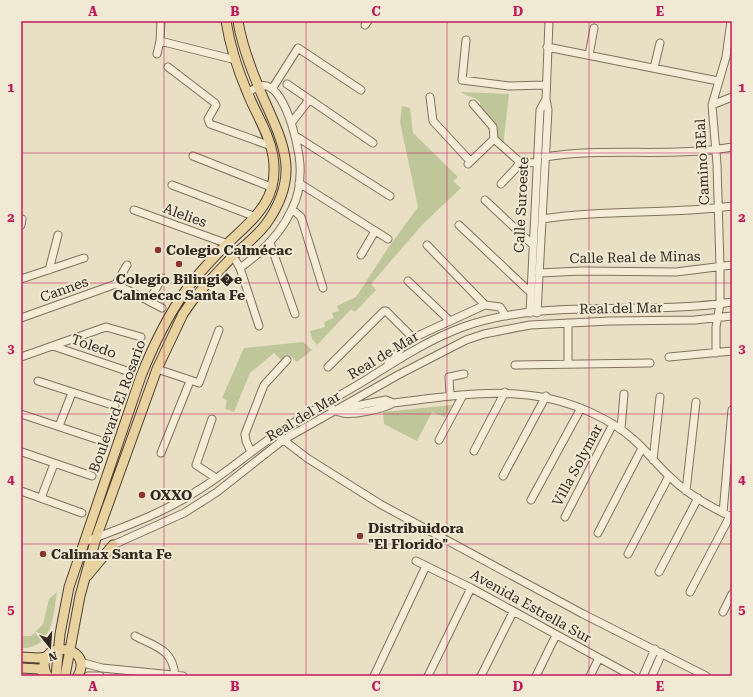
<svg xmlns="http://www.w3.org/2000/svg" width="753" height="697" font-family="'Roboto Serif',serif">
	<rect width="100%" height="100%" fill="#e9dfc4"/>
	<!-- green -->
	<path fill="#bfc69a" d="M461 92 509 94 503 147 496 140 480 107V102C474 96 467 97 461 92Z
		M402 106 410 108 413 133 458 177 453 181 461 188 422 225 371 284 376 290 355 312 351 309 317 345 312 339 310 331 325 327 324 322 334 318 332 313 339 311 337 306 356 297 386 251 418 207 400 122Z
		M303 342 312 350 297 362 289 355 281 360 274 353 250 373 234 412 225 409 227 400 222 398 244 348Z
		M452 405 445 417 432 412 417 441 384 424 383 412Z
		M57 592C53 615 53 649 21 648L23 636H31L43 624 49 599Z"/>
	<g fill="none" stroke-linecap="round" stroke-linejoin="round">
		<defs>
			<path id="minor" d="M365 25 368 21
				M466 40 462 80 509 86 546 85
				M160 41 236 60
				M547 47 718 81
				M157 54 160 41 161 21
				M589 55 594 28
				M168 67 215 103 216 105 208 119 210 124 271 146
				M654 68 660 43
				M287 84 373 143
				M272 89 298 48 361 90
				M430 97 433 121 470 161
				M473 104 493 127 494 139 520 162
				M712 105 732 97
				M292 122 309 100
				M297 137 390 196
				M193 156 271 187
				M545 157C607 147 670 158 732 147
				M520 162 536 163
				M468 164 494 139
				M299 183 388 239
				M501 184 516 168 520 162
				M172 185 256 217
				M485 200 533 245
				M292 209 301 217 323 288
				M134 210 228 244
				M542 219C605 209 669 215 732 206
				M21 225 22 219
				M459 225 530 292
				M270 243 295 314
				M427 245 485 305 500 307 506 316
				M361 255 375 231
				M233 256 240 268 259 326
				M240 268C261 253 281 234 292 209 297 199 300 186 300 174 302 154 287 92 267 86 259 84 253 90 247 93
				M49 270 58 235
				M539 273 582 271 676 272 732 265
				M21 279 84 258
				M408 281 449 320
				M116 284 127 265
				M149 301 162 278
				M530 313 540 110 546 99
				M537 313 548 110 546 99 549 21
				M21 318 116 284 162 308
				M53 346 127 371
				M716 353V327L720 304V267L717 164 712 105 726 57 731 21
				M21 357 106 327 141 337
				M669 357 732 351
				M568 363V323
				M388 364 406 343 413 338 485 305
				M515 365 650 363
				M328 367 384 311H386L413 338
				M157 369 199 383 219 330
				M38 381 115 406
				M450 396 449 377 464 374
				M326 404C331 408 336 412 343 413 354 415 384 409 393 403 463 395 525 382 592 413 607 420 621 428 633 439 646 450 656 464 669 476 686 493 710 507 732 517
				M344 407H350L386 400 393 403
				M21 414 102 441
				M212 419 196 465 216 478
				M59 426 72 393
				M621 429 624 394
				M281 438 307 458 380 504 583 614 706 676
				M439 440 463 395
				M474 451 505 392
				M22 452 92 476
				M251 452 246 441 245 434 264 385 287 360
				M161 453 190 381
				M653 460 660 397
				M503 476 546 396
				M21 491 82 513
				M686 491 696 402
				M41 498 54 464
				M531 500 581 408
				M723 513 732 410
				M565 517 613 424
				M598 533 642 448
				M84 542C124 527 164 513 200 489 226 473 250 452 275 435 305 414 338 397 369 378 399 359 430 339 463 327 547 297 645 316 732 302
				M113 545 184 513 217 492 283 440 398 375 466 340 484 334 530 325 610 321 695 320 732 316
				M628 554 669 476
				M416 561 471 588 632 676
				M659 572 698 498
				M690 592 730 516
				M723 612 732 594
				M135 636C156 647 173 649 175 676
				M80 662 102 668 183 676
				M88 676H100
				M374 676 426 566
				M428 676 471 588
				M481 676 513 612
				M536 676 556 635
				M590 676 599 658
				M643 676 655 649
				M652 676 662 653"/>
			<path id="major" d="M87 576 113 545
				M21 657 38 658 48 657
				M21 668 39 669 47 675
				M47 676C30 639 96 642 78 676
				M56 676 60 634 69 587 141 376C153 346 167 317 186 290 198 274 212 259 226 245 254 218 280 200 273 156 269 133 256 114 248 94 238 71 230 46 226 21
				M65 676 80 596 96 538 157 369 183 314 192 301C205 285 219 271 233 256 244 246 257 236 266 224 299 178 286 148 265 102 254 77 242 48 238 21"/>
		</defs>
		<!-- minor casing -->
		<use href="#minor" stroke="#81715d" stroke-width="9"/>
		<!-- major casing -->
		<use href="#major" stroke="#504030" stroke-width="11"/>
		<!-- minor -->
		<use href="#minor" stroke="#f5ecd7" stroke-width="7"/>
		<!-- major -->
		<use href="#major" stroke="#e8d3a0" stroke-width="9"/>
	</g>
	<!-- grid -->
	<path fill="none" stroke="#c2185b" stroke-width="1" stroke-opacity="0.55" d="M164 21V676M306 21V676M447 21V676M589 21V676M21 153H732M21 283H732M21 414H732M21 544H732"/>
	<!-- markers -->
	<g fill="#8a3533" stroke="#f1e9d3" stroke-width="1.5">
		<circle cx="158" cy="250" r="4"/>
		<circle cx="179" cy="264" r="4"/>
		<circle cx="142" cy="495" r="4"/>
		<circle cx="360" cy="536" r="4"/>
		<circle cx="43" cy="554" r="4"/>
	</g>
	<g text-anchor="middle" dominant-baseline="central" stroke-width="4" stroke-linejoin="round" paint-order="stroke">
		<!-- street labels -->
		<g font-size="14" fill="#33291f" stroke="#f1e9d3">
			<text transform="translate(702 162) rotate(-93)">Camino REal</text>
			<text transform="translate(521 205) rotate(-87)">Calle Suroeste</text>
			<text transform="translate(185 215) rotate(20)">Alelies</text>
			<text transform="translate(635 257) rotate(-1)">Calle Real de Minas</text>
			<text transform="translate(64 289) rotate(-20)">Cannes</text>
			<text transform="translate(621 308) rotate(-1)">Real del Mar</text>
			<text transform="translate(94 346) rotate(19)">Toledo</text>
			<text transform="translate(383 355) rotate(-31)">Real de Mar</text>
			<text transform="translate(117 406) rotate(-70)">Boulevard El Rosario</text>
			<text transform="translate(303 416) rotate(-31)">Real del Mar</text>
			<text transform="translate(577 465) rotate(-62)">Villa Solymar</text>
			<text transform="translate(531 606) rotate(29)">Avenida Estrella Sur</text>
		</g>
		<!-- poi labels -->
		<g font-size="14" font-weight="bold" fill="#33291f" stroke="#f1e9d3" text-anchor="start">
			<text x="166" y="250">Colegio Calmécac</text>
			<text x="179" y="279" text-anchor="middle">Colegio Bilingi�e<tspan x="179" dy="16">Calmecac Santa Fe</tspan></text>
			<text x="150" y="495">OXXO</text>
			<text x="368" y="528">Distribuidora<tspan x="368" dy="16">"El Florido"</tspan></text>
			<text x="51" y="554">Calimax Santa Fe</text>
		</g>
	</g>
	<!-- border -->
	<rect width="753" height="697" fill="none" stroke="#f1e9d3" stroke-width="44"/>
	<!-- north arrow -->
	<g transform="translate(50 647) rotate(163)" stroke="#f1e9d3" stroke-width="3" paint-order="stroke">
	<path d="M0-3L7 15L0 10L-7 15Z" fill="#33291f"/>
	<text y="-6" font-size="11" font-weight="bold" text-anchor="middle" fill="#33291f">N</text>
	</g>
	<rect x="22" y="22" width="709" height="653" fill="none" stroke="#c2185b" stroke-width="1.5"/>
	<g font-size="13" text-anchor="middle" font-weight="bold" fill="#c2185b">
		<text x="93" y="16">A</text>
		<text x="235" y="16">B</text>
		<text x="376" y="16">C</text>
		<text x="518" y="16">D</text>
		<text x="660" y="16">E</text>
		<text x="11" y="92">1</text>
		<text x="742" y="92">1</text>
		<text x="11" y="222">2</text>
		<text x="742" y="222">2</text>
		<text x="11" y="353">3</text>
		<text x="742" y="353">3</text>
		<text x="11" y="484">4</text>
		<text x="742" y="484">4</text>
		<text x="11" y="614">5</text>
		<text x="742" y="614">5</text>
		<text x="93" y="691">A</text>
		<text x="235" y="691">B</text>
		<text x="376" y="691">C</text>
		<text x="518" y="691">D</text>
		<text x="660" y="691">E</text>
	</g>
</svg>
